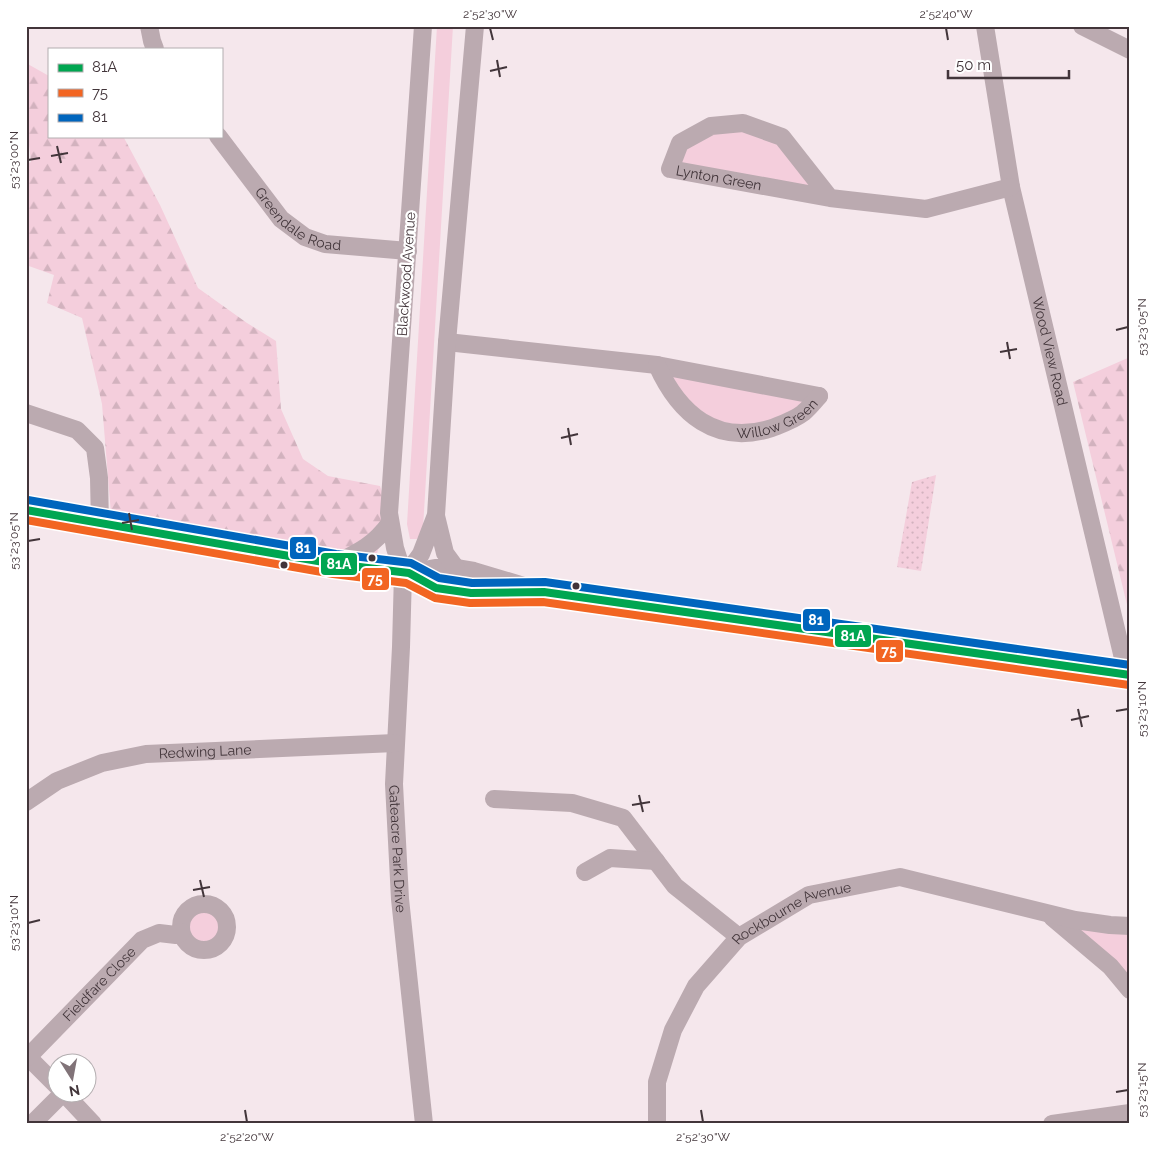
<svg xmlns="http://www.w3.org/2000/svg" width="1156" height="1150" font-family="Raleway,sans-serif">
	<defs>
		<pattern id="forest-firs" width="22" height="20" patternUnits="userSpaceOnUse" patternTransform="scale(1.25)"><rect width="22" height="20" fill="#f4cedc"/><path d="M5 1l3.5 6h-7zM16 11l3.5 6h-7z" fill="#d2b2be"/></pattern>
		<pattern id="garden-dots" width="8" height="8" patternUnits="userSpaceOnUse" patternTransform="scale(1.25)"><rect width="8" height="8" fill="#f4cedc"/><path d="M2 2h.1M6 6h.1" fill="none" stroke="#d2b2be" stroke-width="1.8" stroke-linecap="round"/></pattern>
	</defs>
	<rect width="100%" height="100%" fill="#f5e7ec"/>
	<!-- grass -->
	<path fill="#f4cedc" d="M437 26H453L423 528 417 539H410L407 524Z
		M745 130 781 143 819 192 676 166 685 149 713 131Z
		M665 371 810 399 782 417 746 427 714 420 684 398Z
		M188 927a16 16 0 1 1 32 0a16 16 0 1 1-32 0Z
		M1053 917 1130 918V994Z"/>
	<!-- forest -->
	<path fill="url(#forest-firs)" d="M26 63 49 76V136H123L160 205 198 288 247 323 276 341 281 409 303 459 328 476 380 486 389 513 375 560 112 526 102 404 82 318 47 303 54 275 26 265V164L31 162 26 118Z
		M1130 357V617L1073 382Z"/>
	<!-- garden -->
	<path fill="url(#garden-dots)" d="M936 475 921 571 897 567 912 482Z"/>
	<g fill="none" stroke-linecap="round" stroke-linejoin="round">
		<!-- minor -->
		<g stroke="#bbaab0" stroke-width="18">
			<path d="M149 26 152 41 155 49"/>
			<path id="s1" d="M423 26 389 513 395 548 403 573 401 647 394 784 400 899 424 1124"/>
			<path id="s2" d="M985 26 1011 187 1127 675"/>
			<path d="M1082 26 1130 50"/>
			<path id="s3" d="M218 136 281 219 305 237 325 244 408 251"/>
			<path id="s4" d="M830 198 782 137 743 123 711 126 680 143 670 169 830 198 926 209 1011 187"/>
			<path d="M447 342 657 365 819 396"/>
			<path id="s5" d="M657 365C679 414 716 446 772 428 782 424 794 420 803 413 809 408 814 402 819 396"/>
			<path d="M26 413 77 430 95 448 99 478 100 524"/>
			<path d="M26 510 335 564 409 573 435 568H456L474 571 544 592 1130 675"/>
			<path d="M436 516 445 553 456 568"/>
			<path d="M335 564C359 552 374 545 390 523"/>
			<path d="M403 573 416 561 421 554 436 515 447 342 475 26"/>
			<path d="M409 573 436 588 471 593 527 592"/>
			<path d="M494 799 572 803 623 818 675 886 739 937"/>
			<path id="s6" d="M26 802 57 781 102 763 146 754 395 743"/>
			<path d="M585 872 610 858 656 861"/>
			<circle cx="204" cy="927" r="23"/>
			<path d="M1052 917 1110 966 1130 990"/>
			<path d="M26 1055 58 1087"/>
			<path id="s7" d="M28 1057 142 940 159 933 176 935 181 932"/>
			<path d="M63 1092 93 1124"/>
			<path d="M32 1124 63 1093"/>
			<path id="s8" d="M657 1124V1082L673 1030 696 986 739 937 809 895 900 877 1075 920 1110 925 1130 926"/>
			<path d="M1052 1124 1130 1113"/>
		</g>
		<defs>
			<path id="bus-1" d="M26 510 335 564 409 573 436 588 471 593 544 592 1130 675"/>
			<path id="bus-2" d="M26 520 333 574 406 583 435 598 470 603 543 602 1129 685"/>
			<path id="bus-3" d="M28 500 336 554 411 563 439 578 472 583 545 582 1130 665"/>
		</defs>
		<!-- bus-1 casing -->
		<use href="#bus-1" stroke="#fff" stroke-width="11"/>
		<!-- bus-2 casing -->
		<use href="#bus-2" stroke="#fff" stroke-width="11"/>
		<!-- bus-3 casing -->
		<use href="#bus-3" stroke="#fff" stroke-width="11"/>
		<!-- bus-1 -->
		<use href="#bus-1" stroke="#00a651" stroke-width="8"/>
		<!-- bus-2 -->
		<use href="#bus-2" stroke="#f26522" stroke-width="8"/>
		<!-- bus-3 -->
		<use href="#bus-3" stroke="#0065bd" stroke-width="8"/>
	</g>
	<!-- ticks -->
	<path fill="none" stroke="#42353a" stroke-width="2" d="M490 28 493 40M946 28 948 40M497 60 500 77M490 71 507 67M57 146 61 163M51 156 68 153M28 160 40 158M1116 330 1128 327M1007 342 1010 359M1000 352 1017 349M568 428 571 445M561 438 578 434M129 513 132 530M122 523 139 520M28 541 40 539M1078 709 1082 727M1116 711 1128 709M1071 720 1089 716M639 795 643 812M632 805 650 802M200 880 204 897M193 890 210 887M28 923 40 920M1116 1092 1128 1090M245 1110 247 1122M701 1110 703 1122"/>
	<!-- markers -->
	<g fill="#42353a" stroke="#fff" stroke-width="2">
		<circle cx="372" cy="558" r="4.5"/>
		<circle cx="284" cy="565" r="4.5"/>
		<circle cx="576" cy="586" r="4.5"/>
	</g>
	<g text-anchor="middle" dominant-baseline="central" stroke-width="4.5" stroke-linejoin="round" paint-order="stroke">
		<!-- street labels -->
		<g font-size="14" fill="#42353a" stroke="#fff">
			<text stroke="none"><textPath href="#s4" startOffset="264">Lynton Green</textPath></text>
			<text stroke="none"><textPath href="#s3" startOffset="119">Greendale Road</textPath></text>
			<text transform="translate(406 274) rotate(-86)">Blackwood Avenue</text>
			<text stroke="none"><textPath href="#s2" startOffset="332">Wood View Road</textPath></text>
			<text stroke="none"><textPath href="#s5" startOffset="154">Willow Green</textPath></text>
			<text stroke="none"><textPath href="#s6" startOffset="190">Redwing Lane</textPath></text>
			<text stroke="none"><textPath href="#s1" startOffset="826">Gateacre Park Drive</textPath></text>
			<text stroke="none"><textPath href="#s8" startOffset="270">Rockbourne Avenue</textPath></text>
			<text stroke="none"><textPath href="#s7" startOffset="102">Fieldfare Close</textPath></text>
		</g>
	</g>
	<g stroke="#fff" stroke-width="2">
		<rect x="289" y="536" width="28" height="24" rx="5" fill="#0065bd"/>
		<rect x="320" y="552" width="38" height="24" rx="5" fill="#00a651"/>
		<rect x="361" y="567" width="29" height="24" rx="5" fill="#f26522"/>
		<rect x="802" y="608" width="29" height="24" rx="5" fill="#0065bd"/>
		<rect x="834" y="624" width="38" height="24" rx="5" fill="#00a651"/>
		<rect x="875" y="639" width="29" height="24" rx="5" fill="#f26522"/>
	</g>
	<g font-size="14" text-anchor="middle" font-weight="bold" fill="#fff">
		<text x="303" y="553">81</text>
		<text x="339" y="569">81A</text>
		<text x="375" y="584">75</text>
		<text x="816" y="625">81</text>
		<text x="853" y="641">81A</text>
		<text x="889" y="656">75</text>
	</g>
	<!-- border -->
	<rect width="1156" height="1150" fill="none" stroke="#ffffff" stroke-width="55"/>
	<!-- legend -->
	<rect x="48" y="48" width="175" height="90" fill="#ffffff" stroke="#b3aeb0"/>
	<rect x="58" y="64" width="25" height="8" fill="#00a651" stroke="#b3aeb0"/>
	<text x="92" y="72" font-size="15" fill="#42353a">81A</text>
	<rect x="58" y="89" width="25" height="8" fill="#f26522" stroke="#b3aeb0"/>
	<text x="92" y="98" font-size="15" fill="#42353a">75</text>
	<rect x="58" y="114" width="25" height="8" fill="#0065bd" stroke="#b3aeb0"/>
	<text x="92" y="122" font-size="15" fill="#42353a">81</text>
	<!-- north arrow -->
	<g transform="translate(72 1078) rotate(169)"><circle r="24" fill="#ffffff" stroke="#b3aeb0"/>
	<path d="M0-4L9 19L0 12L-9 19Z" fill="#817378"/>
	<text y="-8" font-size="14" font-weight="bold" text-anchor="middle" fill="#42353a">N</text>
	</g>
	<!-- scale -->
	<path d="M948 70v8h121v-8" fill="none" stroke="#42353a" stroke-width="2.5"/>
	<text x="956" y="70" font-size="15" fill="#42353a" stroke="#ffffff" stroke-width="4" paint-order="stroke">50 m</text>
	<rect x="28" y="28" width="1100" height="1094" fill="none" stroke="#42353a" stroke-width="2"/>
	<g font-size="12" text-anchor="middle" fill="#42353a">
		<text x="490" y="18">2°52'30"W</text>
		<text x="946" y="18">2°52'40"W</text>
		<text transform="translate(14 160) rotate(-90)" y="4">53°23'00"N</text>
		<text transform="translate(1142 327) rotate(-90)" y="4">53°23'05"N</text>
		<text transform="translate(14 541) rotate(-90)" y="4">53°23'05"N</text>
		<text transform="translate(1142 709) rotate(-90)" y="4">53°23'10"N</text>
		<text transform="translate(14 923) rotate(-90)" y="4">53°23'10"N</text>
		<text transform="translate(1142 1090) rotate(-90)" y="4">53°23'15"N</text>
		<text x="247" y="1141">2°52'20"W</text>
		<text x="703" y="1141">2°52'30"W</text>
	</g>
</svg>
